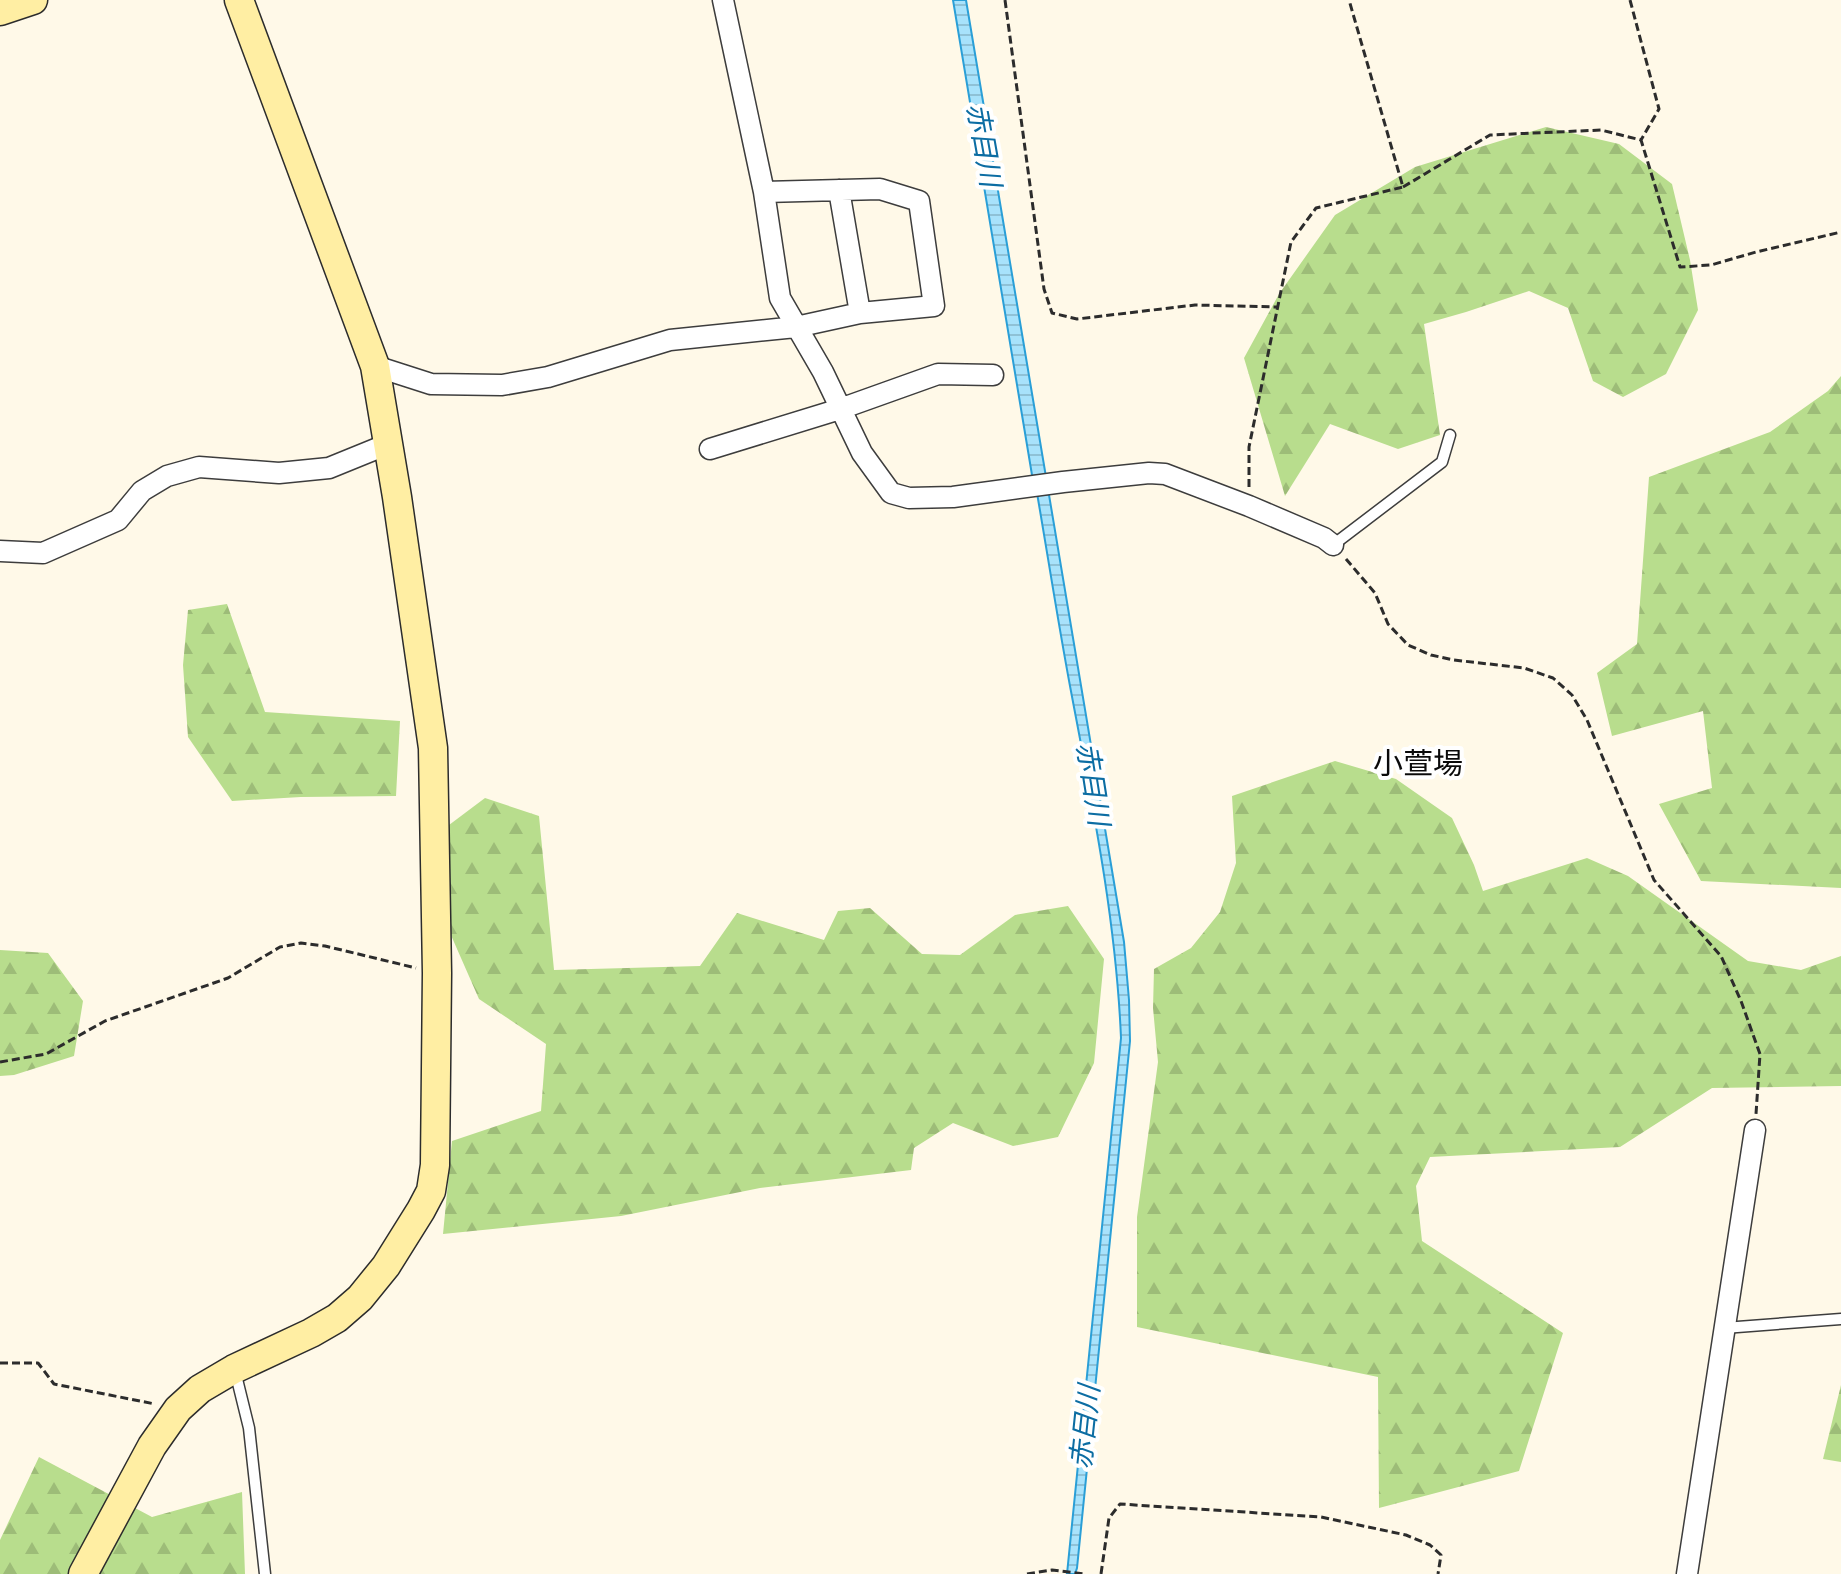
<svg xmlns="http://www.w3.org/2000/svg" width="1841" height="1574" font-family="'Times New Roman','Noto Sans JP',serif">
	<defs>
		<pattern id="forest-firs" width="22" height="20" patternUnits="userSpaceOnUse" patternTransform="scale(2)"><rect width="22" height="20" fill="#b8dd8d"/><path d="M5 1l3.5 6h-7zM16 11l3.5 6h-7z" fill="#9dbc78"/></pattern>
		<pattern id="water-rules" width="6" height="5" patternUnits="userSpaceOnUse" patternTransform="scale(2)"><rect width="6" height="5" fill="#a8e2fb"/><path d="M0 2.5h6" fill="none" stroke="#8fc1d6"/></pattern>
	</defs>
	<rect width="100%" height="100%" fill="#fff9e8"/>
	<!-- forest -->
	<path fill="url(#forest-firs)" d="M1546 127 1619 144 1672 184 1690 260 1698 310 1666 374 1623 397 1593 381 1568 308 1529 291 1466 312 1424 324 1440 435 1398 449 1330 424 1285 496 1244 358 1279 294 1335 215 1415 167Z
		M1841 376V888L1701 881 1659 804 1712 788 1703 711 1612 736 1597 673 1637 644 1649 477 1770 432 1828 391Z
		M227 604 265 712 400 721 396 796 301 797 232 801 188 737 183 665 188 610Z
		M1335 761 1396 779 1452 818 1474 865 1483 891 1587 858 1628 876 1748 961 1801 970 1841 956V1086L1712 1088 1620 1147 1430 1157 1416 1186 1422 1241 1563 1333 1519 1471 1379 1508 1378 1377 1137 1327V1217L1158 1062 1153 1008 1154 969 1191 948 1220 912 1236 863 1232 796Z
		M485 798 539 816 554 970 700 966 737 913 824 940 838 911 870 908 922 954 960 955 1015 915 1068 906 1104 959 1094 1063 1058 1137 1013 1146 953 1123 914 1148 911 1170 760 1188 621 1216 443 1234 452 1141 541 1111 546 1044 479 999 443 917 445 828Z
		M0 950 48 953 83 1001 74 1056 14 1075 0 1076Z
		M1841 1385V1462L1823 1459Z
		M39 1457 152 1517 242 1492 245 1574H0V1540Z"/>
	<!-- water -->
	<path fill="url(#water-rules)" stroke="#2a9fd7" stroke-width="2" d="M953 0H966L1124 942 1129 1000 1130 1041 1077 1568 1075 1574H1067L1121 1038C1116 919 1092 803 1070 686 1058 622 1048 557 1037 493L1033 481Z"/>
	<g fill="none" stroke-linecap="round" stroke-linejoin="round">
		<defs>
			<path id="lane" d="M1333 545 1442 462 1450 435
				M1724 1328 1841 1319
				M235 1371 249 1428 265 1574"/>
			<path id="street" d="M723 0 764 192 780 298 823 372 862 453 891 493 909 498 953 497 1063 482 1149 473 1165 474 1249 506 1324 538 1333 545
				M839 190 860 313
				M375 366 431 384 502 385 548 377 670 340 796 327 860 313 934 306 919 201 880 189 764 192
				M710 449 840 409 938 374 993 375
				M0 551 43 553 118 520 142 491 167 476 199 467 279 473 329 468 388 444
				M1687 1574 1755 1130"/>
			<path id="secondary" d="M0 11 33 0
				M83 1574 152 1446 178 1409 200 1389 234 1369 311 1333 337 1318 360 1298 386 1266 421 1210 431 1191 435 1165 437 973 433 748 397 497 375 366 239 0"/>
		</defs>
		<!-- lane casing -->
		<use href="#lane" stroke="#3d3d3d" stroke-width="13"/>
		<!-- street casing -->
		<use href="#street" stroke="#3d3d3d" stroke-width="23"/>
		<!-- secondary casing -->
		<use href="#secondary" stroke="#2c2c2c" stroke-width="31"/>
		<!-- path -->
		<path stroke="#2c2c2c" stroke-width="3" stroke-dasharray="8 4" stroke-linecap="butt" d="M1005 0 1044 289 1052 313 1077 319 1195 305 1277 307
			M1630 0 1659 109 1641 140
			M1403 187 1490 135 1601 130 1641 140 1680 267 1711 265 1756 252 1841 232
			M1249 487V447L1291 242 1316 208 1403 187 1349 0
			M1346 559 1375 593 1388 624 1408 645 1431 655 1454 660 1524 668 1553 678 1572 695 1587 720 1654 880 1721 956 1741 1001 1760 1054 1756 1114
			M0 1062 46 1054 105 1021 228 978 280 947 301 943 325 946 416 968
			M0 1363H38L54 1384 155 1404
			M1027 1574 1052 1570 1085 1574
			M1101 1574 1109 1518 1120 1504 1321 1517 1406 1535 1430 1545 1441 1555 1438 1574"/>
		<!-- lane -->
		<use href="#lane" stroke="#fff" stroke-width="10"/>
		<!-- street -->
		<use href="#street" stroke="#fff" stroke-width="20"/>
		<!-- secondary -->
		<use href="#secondary" stroke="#ffeea3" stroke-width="28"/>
	</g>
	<g text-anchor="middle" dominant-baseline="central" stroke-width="8" stroke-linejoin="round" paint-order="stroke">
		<!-- water labels -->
		<g font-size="28" font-style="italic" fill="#0c6da3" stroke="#fff">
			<text transform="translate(984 145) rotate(80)">赤目川</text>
			<text transform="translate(1093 784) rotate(81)">赤目川</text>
			<text transform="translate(1085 1427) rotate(-84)">赤目川</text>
		</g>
		<!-- quarter labels -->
		<g font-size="30" fill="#0a0a0a" stroke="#fff">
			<text x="1418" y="763">小萱場</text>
		</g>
	</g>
</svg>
